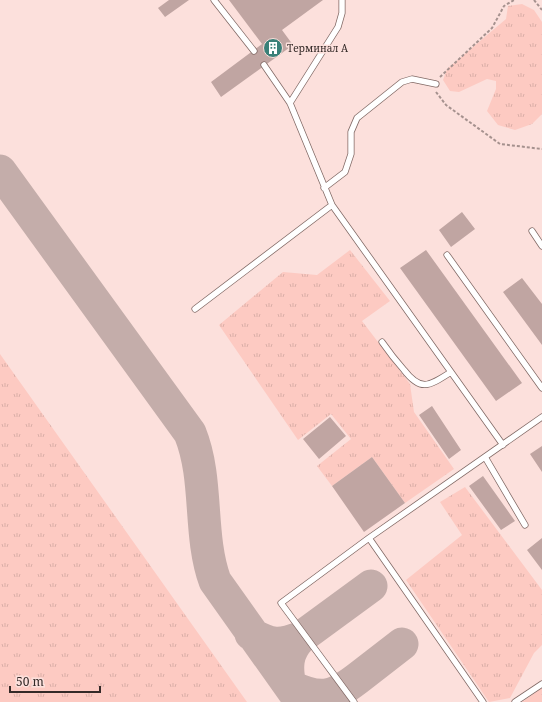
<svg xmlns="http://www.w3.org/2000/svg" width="542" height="702" font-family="'Noto Serif',serif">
	<defs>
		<pattern id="grass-tufts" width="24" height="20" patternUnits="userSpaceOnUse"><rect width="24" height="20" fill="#fdcac2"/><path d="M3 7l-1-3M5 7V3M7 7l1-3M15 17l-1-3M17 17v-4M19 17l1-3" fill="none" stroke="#d9aea7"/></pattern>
	</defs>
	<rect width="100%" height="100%" fill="#fce0dc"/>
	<!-- grass -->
	<path fill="url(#grass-tufts)" d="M522 4 534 10 542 22V114L532 124 515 130 498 125 487 111 496 89V81L487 79 459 92 450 91 443 80 447 69 506 19 508 6Z
		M350 250 390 301 362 321 410 384 414 412 454 469 405 503 372 457 332 486 317 466 351 439 331 414 298 440 219 325 283 272 317 275Z
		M0 354 247 702H0Z
		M465 487 542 590V645L534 653 510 698 489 702 406 580 462 535 440 502Z
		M542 688V702H522Z"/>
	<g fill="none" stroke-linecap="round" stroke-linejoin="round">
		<!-- taxiway -->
		<path stroke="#c4adaa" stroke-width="33" d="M0 171 190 433C209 480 198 534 215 581L301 702
			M251 634C272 645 278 646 300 638 286 653 286 667 290 686 323 702 334 697 362 675 375 665 388 655 402 644
			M300 638 371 586"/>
	</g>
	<!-- building -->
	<path fill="#c0a5a2" d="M169 0H189L165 17 158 8Z
		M229 0H323L282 30 293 45 221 97 211 82 262 44Z
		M462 212 475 229 451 247 439 230Z
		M426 250 522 383 496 401 400 268Z
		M522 278 542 304V345L503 292Z
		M432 406 461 450 449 459 419 415Z
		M330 417 346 436 319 459 303 439Z
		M542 446V472L530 454Z
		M372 457 405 503 364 532 332 486Z
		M483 476 515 521 501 530 469 486Z
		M542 538V570L527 550Z"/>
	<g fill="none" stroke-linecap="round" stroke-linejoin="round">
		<defs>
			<path id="lane" d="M214 0 254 51
				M290 103 338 27 342 13V0
				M324 188 345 172 351 154V132L357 118 402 82 412 79 436 84
				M332 205 503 445
				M532 231 542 246
				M447 255 542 388
				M195 309 332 205 290 103 264 65
				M382 342C389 352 396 361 404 370 421 392 429 386 451 372
				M485 457 525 525
				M369 538 483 702
				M354 702 281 603 369 538 542 417
				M515 702 542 684"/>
		</defs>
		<!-- lane casing -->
		<use href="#lane" stroke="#816965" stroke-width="7"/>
		<!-- path -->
		<path stroke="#a5918e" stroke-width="2" stroke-dasharray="3 2" stroke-linecap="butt" d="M534 0 542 10
			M440 77 492 28 504 6 514 0
			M436 92 446 105 500 144 542 149"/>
		<!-- lane -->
		<use href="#lane" stroke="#fff" stroke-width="5.5"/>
	</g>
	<!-- icons -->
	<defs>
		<symbol id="building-disc" viewBox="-11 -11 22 22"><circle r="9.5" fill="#398078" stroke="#fce0dc"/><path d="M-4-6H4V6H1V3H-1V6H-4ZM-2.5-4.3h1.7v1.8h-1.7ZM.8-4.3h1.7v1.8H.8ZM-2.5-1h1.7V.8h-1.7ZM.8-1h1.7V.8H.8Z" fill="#fff"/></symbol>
	</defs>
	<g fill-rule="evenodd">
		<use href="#building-disc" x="262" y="37" width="22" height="22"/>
	</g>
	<g text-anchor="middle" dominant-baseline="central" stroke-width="3" stroke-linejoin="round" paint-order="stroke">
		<!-- poi labels -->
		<g font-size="10" fill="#342a28" stroke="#fce0dc" text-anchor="start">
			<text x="287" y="48">Терминал А</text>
		</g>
	</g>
	<!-- scale -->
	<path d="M10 686v6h90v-6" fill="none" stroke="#342a28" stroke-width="2"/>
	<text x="16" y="686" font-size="12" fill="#342a28" stroke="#fce0dc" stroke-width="3" paint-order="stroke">50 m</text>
</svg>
